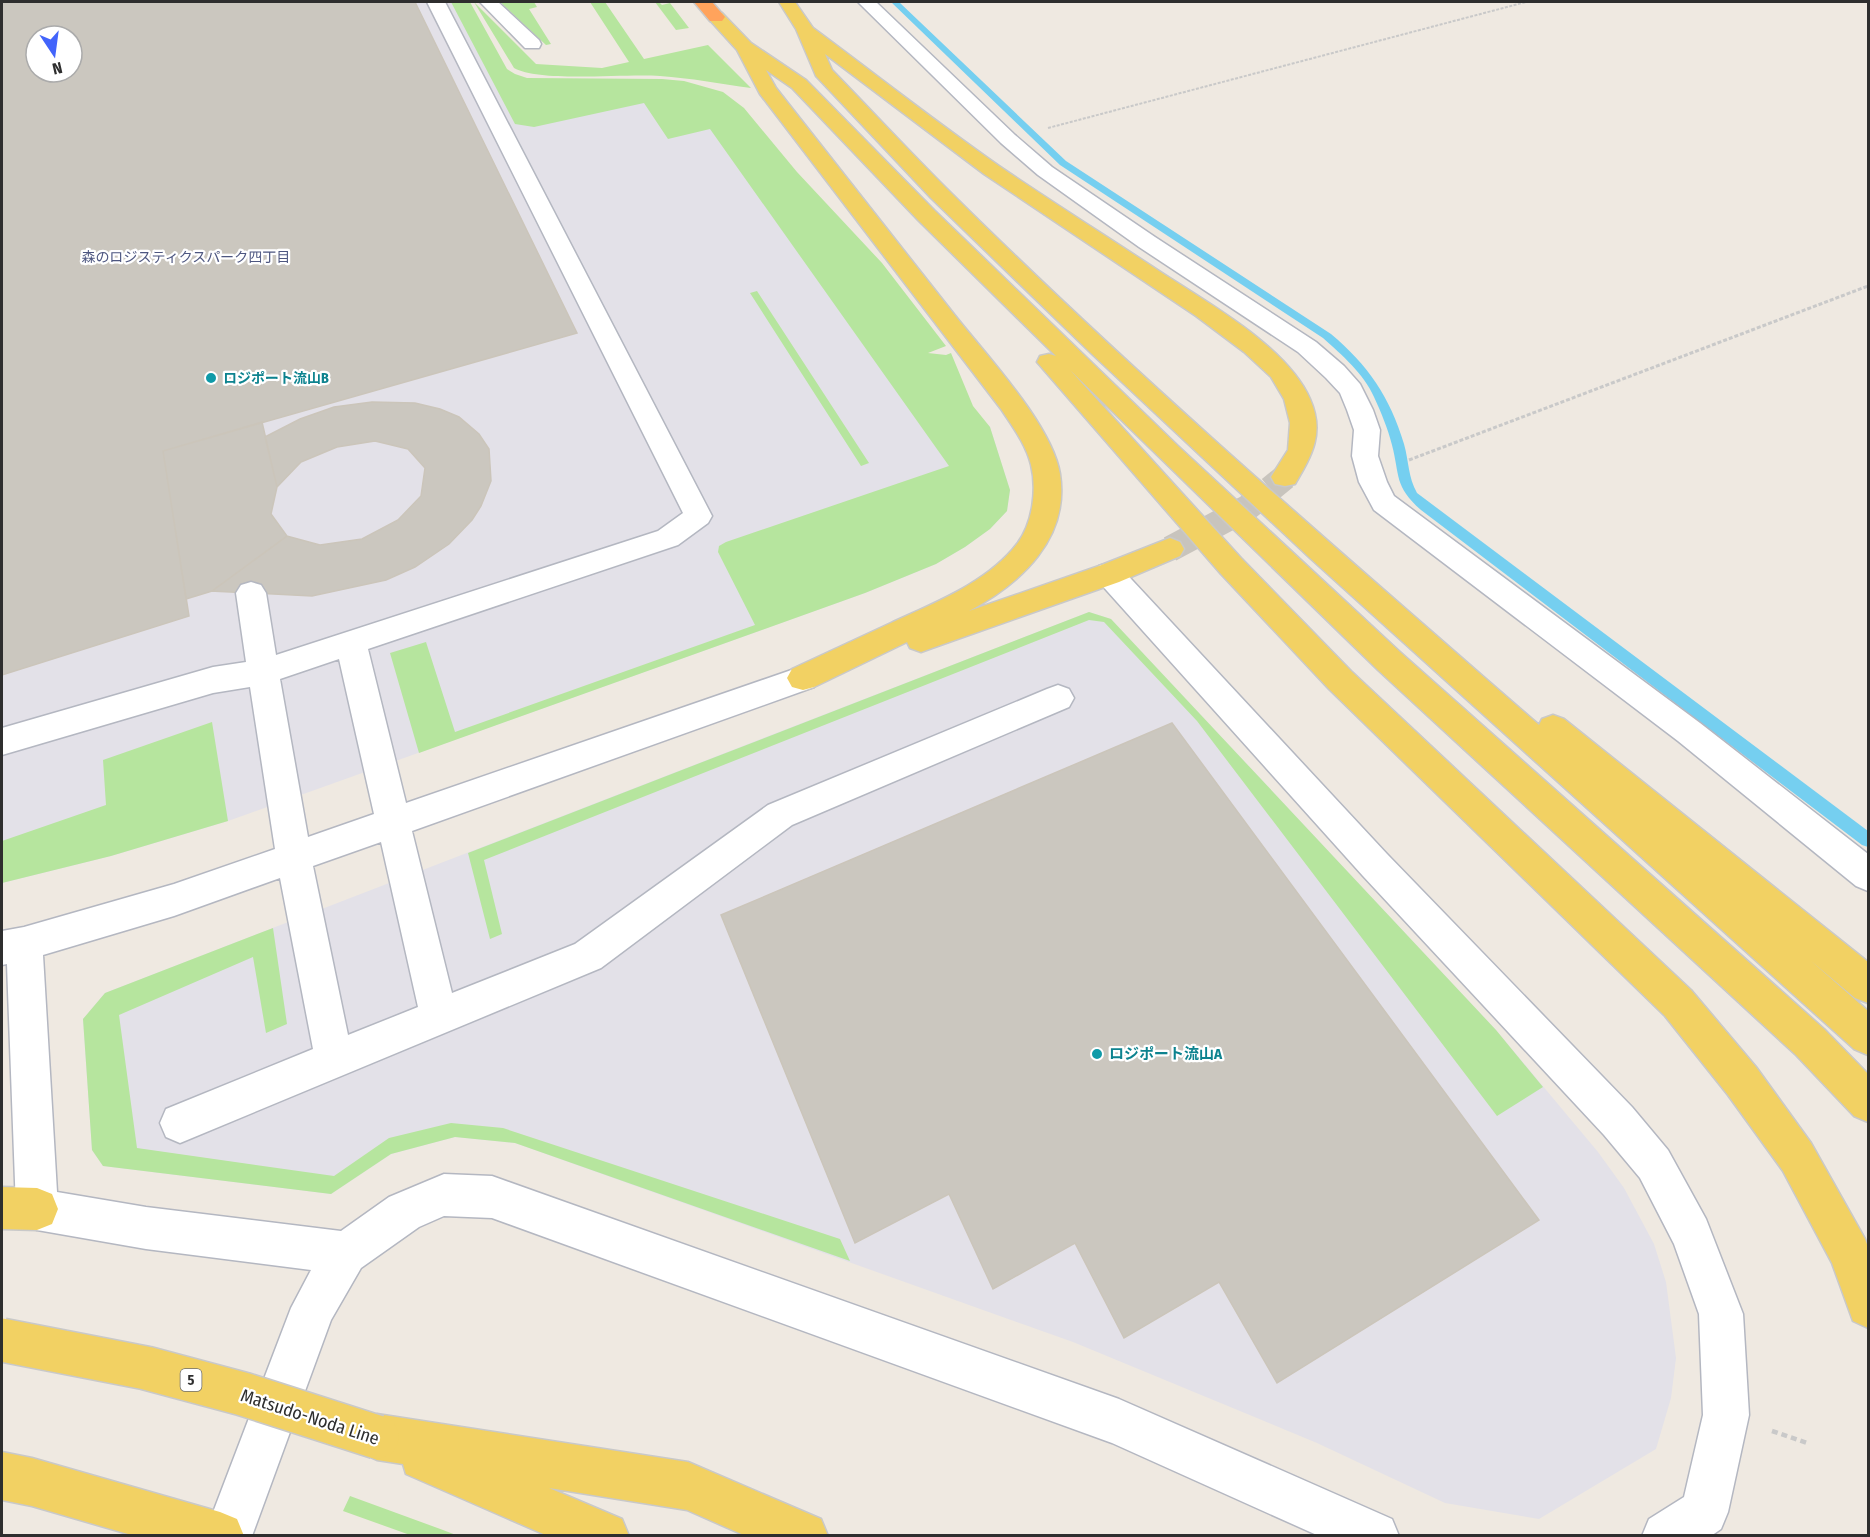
<svg xmlns="http://www.w3.org/2000/svg" width="1870" height="1537" font-family="'Fira Sans Condensed','Noto Sans JP',sans-serif">
	<rect width="100%" height="100%" fill="#efe9e1"/>
	<!-- industrial -->
	<path fill="#e3e1e8" fill-rule="evenodd" d="M2 2H461L503 83 701 100 990 427 1010 490 1007 511 990 529 965 547 936 564 865 593 228 821 111 856 2 883ZM36 36H72V72H36Z
		M1089 612 1111 619 1496 1030 1598 1152 1624 1188 1654 1244 1666 1282 1676 1358 1671 1398 1656 1449 1539 1519 1445 1503 1317 1443 1073 1342 515 1143 455 1137 391 1154 331 1194 103 1166 92 1150 83 1019 105 993Z"/>
	<!-- green -->
	<path fill="#b6e59e" d="M451 2H470L507 69 515 74 527 78 662 79 684 81 723 92 744 108 797 172 882 263 946 346 928 353 946 355 951 353 973 406 990 427 1010 490 1007 511 990 529 965 547 936 564 865 593 419 753 390 653 426 642 455 732 755 625 718 552 719 546 726 542 949 466 710 129 668 139 644 103 534 127 515 124Z
		M474 2 536 64 602 68 629 62 590 2H605L644 59 708 45 751 88C721 84 690 78 660 76 626 73 540 83 514 68Z
		M500 2H534L537 7 529 9 551 44 546 45Z
		M655 2H659L662 5 670 3 689 28 676 30Z
		M757 291 869 463 861 466 750 293Z
		M1089 612 1111 619 1496 1030 1543 1087 1497 1116 1197 721 1104 622 1089 620 484 860 502 934 490 939 468 853Z
		M212 722 228 821 111 856 2 883V841L106 805 103 760Z
		M273 928 287 1024 266 1033 253 957 119 1015 137 1148 334 1176 389 1138 451 1123 503 1128 840 1239 850 1261 515 1143 455 1137 391 1154 331 1194 103 1166 92 1150 83 1019 105 993Z
		M350 1496 443 1530 456 1535H410L343 1511Z"/>
	<g fill="none" stroke-linecap="round" stroke-linejoin="round">
		<!-- stream -->
		<path fill="#75cff0" fill-rule="evenodd" d="M891 2H899L1066 161 1331 334C1368 365 1390 397 1404 444 1409 462 1408 477 1417 493L1868 831V847L1862 845 1421 510C1394 486 1400 476 1392 445 1388 429 1381 412 1374 397 1364 374 1342 355 1323 338L1060 165Z"/>
	</g>
	<!-- building -->
	<path fill="#cbc7bf" stroke="#cbc5ba" stroke-width="1.5" fill-rule="evenodd" d="M2 2H415L577 333 163 451 189 616 2 675ZM36 36H72V72H36Z
		M372 402 415 403 440 409 459 417 479 434 489 449 491 481 481 506 472 520 449 544 415 567 386 580 312 596 212 591 287 536 320 545 362 539 398 520 421 496 425 468 408 449 375 441 337 447 301 462 277 487 265 437 300 419 334 407Z
		M262 422 277 487 271 514 287 536 212 591 186 599 163 451Z
		M1172 723 1539 1220 1277 1383 1219 1282 1124 1338 1075 1243 993 1289 949 1194 855 1243 721 915Z"/>
	<g fill="none" stroke-linecap="round" stroke-linejoin="round">
		<!-- major-tunnel -->
		<path stroke="#c8c4bd" stroke-width="26" stroke-dasharray="26 13" stroke-linecap="butt" d="M1170 549 1247 508 1285 477"/>
		<defs>
			<path id="minor" d="M427 2H445L712 516 708 523 678 545 368 649 406 803 803 666 814 669 819 678 814 687 412 831 452 993 575 944 768 805 1047 689 1058 685 1069 689 1074 698 1069 707 792 825 601 968 180 1143 166 1137 160 1123 166 1109 313 1049 280 878 174 916 43 955 57 1192 146 1207 341 1231 389 1197 444 1174 492 1176 1119 1399 1392 1519 1399 1536H1319L1112 1443 492 1218 444 1216 419 1227 361 1268 331 1320 252 1536H204L291 1308 311 1270 146 1249 37 1230 22 1224 16 1209 7 964 2 965V931L24 927 174 884 275 849 250 687 213 693 2 755V728L213 667 246 662 236 593 241 585 251 582 261 585 266 593 276 655 658 531 683 513ZM339 659 374 814 308 837 280 679ZM381 842 418 1007 348 1035 313 866Z
				M480 2H498L539 40 541 44 539 48H525Z
				M858 2H876L1015 135 1052 167 1155 237 1316 342 1344 366 1360 384 1373 410 1380 430 1378 456 1387 482 1394 496 1700 723 1868 854V891L1856 886 1678 741 1374 510 1359 482 1352 456 1354 430 1347 410 1340 393 1326 378 1298 352 1139 247 1038 175 1001 143Z
				M1109 563 1119 566 1387 854 1632 1107 1668 1150 1706 1219 1743 1314 1749 1415 1728 1512 1721 1529 1711 1536H1642L1649 1519 1684 1497 1703 1415 1699 1314 1674 1244 1640 1178 1604 1135 1363 876 1099 582 1094 574 1099 566Z"/>
			<path id="major" d="M779 2H795L813 28C875 74 936 122 999 166 1052 202 1106 236 1159 271 1206 302 1287 346 1310 399 1325 433 1312 455 1295 484L1285 486 1275 484 1271 477 1288 450 1290 423 1284 399 1271 377 1244 352 1196 316 984 174 825 54 832 70C870 109 907 149 946 188 1135 376 1338 550 1539 725L1542 719 1553 715 1564 719 1868 962V1003L1855 998 1810 960 1868 1011V1055L1854 1049 1310 558 1092 354 931 198 816 76 796 29Z
				M716 12 722 13 751 43 806 80 934 210 1179 447 1400 652 1824 1029 1868 1074V1122L1854 1116 1796 1055 1378 670 1070 370 1241 558 1351 671 1691 990 1756 1067 1811 1143 1865 1239 1868 1247V1328L1853 1321 1832 1263 1783 1171 1728 1095 1665 1016 1329 689 1221 574 1037 362 1040 356 1049 354 1056 356 918 220 792 88 766 70 776 88C835 163 894 238 953 313 984 353 1052 424 1060 474 1070 539 1021 583 969 611L1099 566 1170 538 1180 542 1184 549 1180 556 1119 582 932 648 921 652 910 648 907 642 814 687 803 690 792 687 787 678 792 669C825 654 858 638 891 623 934 603 987 583 1017 544 1033 523 1037 489 1031 465 1026 444 1012 426 1001 409L760 94 737 50 707 17 710 13Z
				M2 1187 37 1188 52 1194 58 1209 52 1224 37 1230 2 1229Z
				M377 1414 688 1462 821 1519 828 1536H746L687 1510 549 1488 622 1519 629 1536H548L406 1474 403 1464 377 1460 361 1453 354 1437 361 1421Z
				M2 1452 32 1458 220 1512 237 1519 244 1536H135L32 1506 2 1500Z"/>
			<path id="highway" d="M694 2H712L725 17 722 21H710Z"/>
		</defs>
		<!-- minor casing -->
		<use href="#minor" stroke="#b4b7c1" stroke-width="3"/>
		<!-- major casing -->
		<use href="#major" stroke="#c9c9c9" stroke-width="3"/>
		<!-- highway casing -->
		<use href="#highway" stroke="#c9c9c9" stroke-width="3"/>
		<!-- path-far2 -->
		<path stroke="#c9c9c9" stroke-width="2" stroke-dasharray="3 1.5" stroke-linecap="butt" d="M1048 128 1526 2"/>
		<!-- path-far1 -->
		<path stroke="#c9c9c9" stroke-width="3" stroke-dasharray="4 2" stroke-linecap="butt" d="M1409 460 1868 286"/>
		<!-- path -->
		<path stroke="#c9c9c9" stroke-width="4.5" stroke-dasharray="6 4" stroke-linecap="butt" d="M1772 1431 1807 1443"/>
		<!-- minor -->
		<use href="#minor" fill="#fff" fill-rule="evenodd"/>
		<!-- major -->
		<use href="#major" fill="#f2d163" fill-rule="evenodd"/>
		<!-- highway -->
		<use href="#highway" fill="#ffa35c" fill-rule="evenodd"/>
		<defs>
			<path id="major-bridge" d="M2 1340 146 1368 243 1394 377 1437"/>
		</defs>
		<!-- major-bridge casing -->
		<use href="#major-bridge" stroke="#c9c9c9" stroke-width="46" stroke-linecap="butt"/>
		<!-- major-bridge -->
		<use href="#major-bridge" stroke="#f2d163" stroke-width="43"/>
	</g>
	<!-- markers -->
	<g fill="#0f9aa8" stroke="#fff" stroke-width="2">
		<circle cx="211" cy="378" r="6"/>
		<circle cx="1097" cy="1054" r="6"/>
	</g>
	<g text-anchor="middle" dominant-baseline="central" stroke-width="4.5" stroke-linejoin="round" paint-order="stroke">
		<!-- far-neighbourhood labels -->
		<g font-size="14" fill="#4d5680" stroke="#fff">
			<text x="186" y="257">森のロジスティクスパーク四丁目</text>
		</g>
		<!-- far-culture labels -->
		<g font-size="14" font-weight="bold" fill="#0d838f" stroke="#fff" text-anchor="start">
			<text x="223" y="378">ロジポート流山B</text>
		</g>
		<!-- shield labels -->
		<rect fill="#fff" stroke="#6d6d6d" stroke-width="1.5" x="180.5" y="1369" width="21" height="22" rx="4.5"/>
		<g font-size="14" font-weight="bold" fill="#2e2e2e">
			<text x="191" y="1380">5</text>
		</g>
		<!-- culture labels -->
		<g font-size="15" font-weight="bold" fill="#0d838f" stroke="#fff" text-anchor="start">
			<text x="1109" y="1054">ロジポート流山A</text>
		</g>
		<!-- near-street labels -->
		<g font-size="18" fill="#2e2e2e" stroke="#fff">
			<text transform="translate(310 1417) rotate(18)">Matsudo-Noda Line</text>
		</g>
	</g>
	<!-- border -->
	<rect width="1870" height="1537" fill="none" stroke="#2e2e2e" stroke-width="6"/>
	<!-- north arrow -->
	<g transform="translate(54 54) rotate(167)"><circle r="28" fill="#ffffff" stroke="#ababab" stroke-width="1.5"/>
	<path d="M0-4.5L10 22L0 15L-10 22Z" fill="#4264fb"/>
	<text y="-9" font-size="16" font-weight="bold" text-anchor="middle" fill="#2e2e2e">N</text>
	</g>
</svg>
